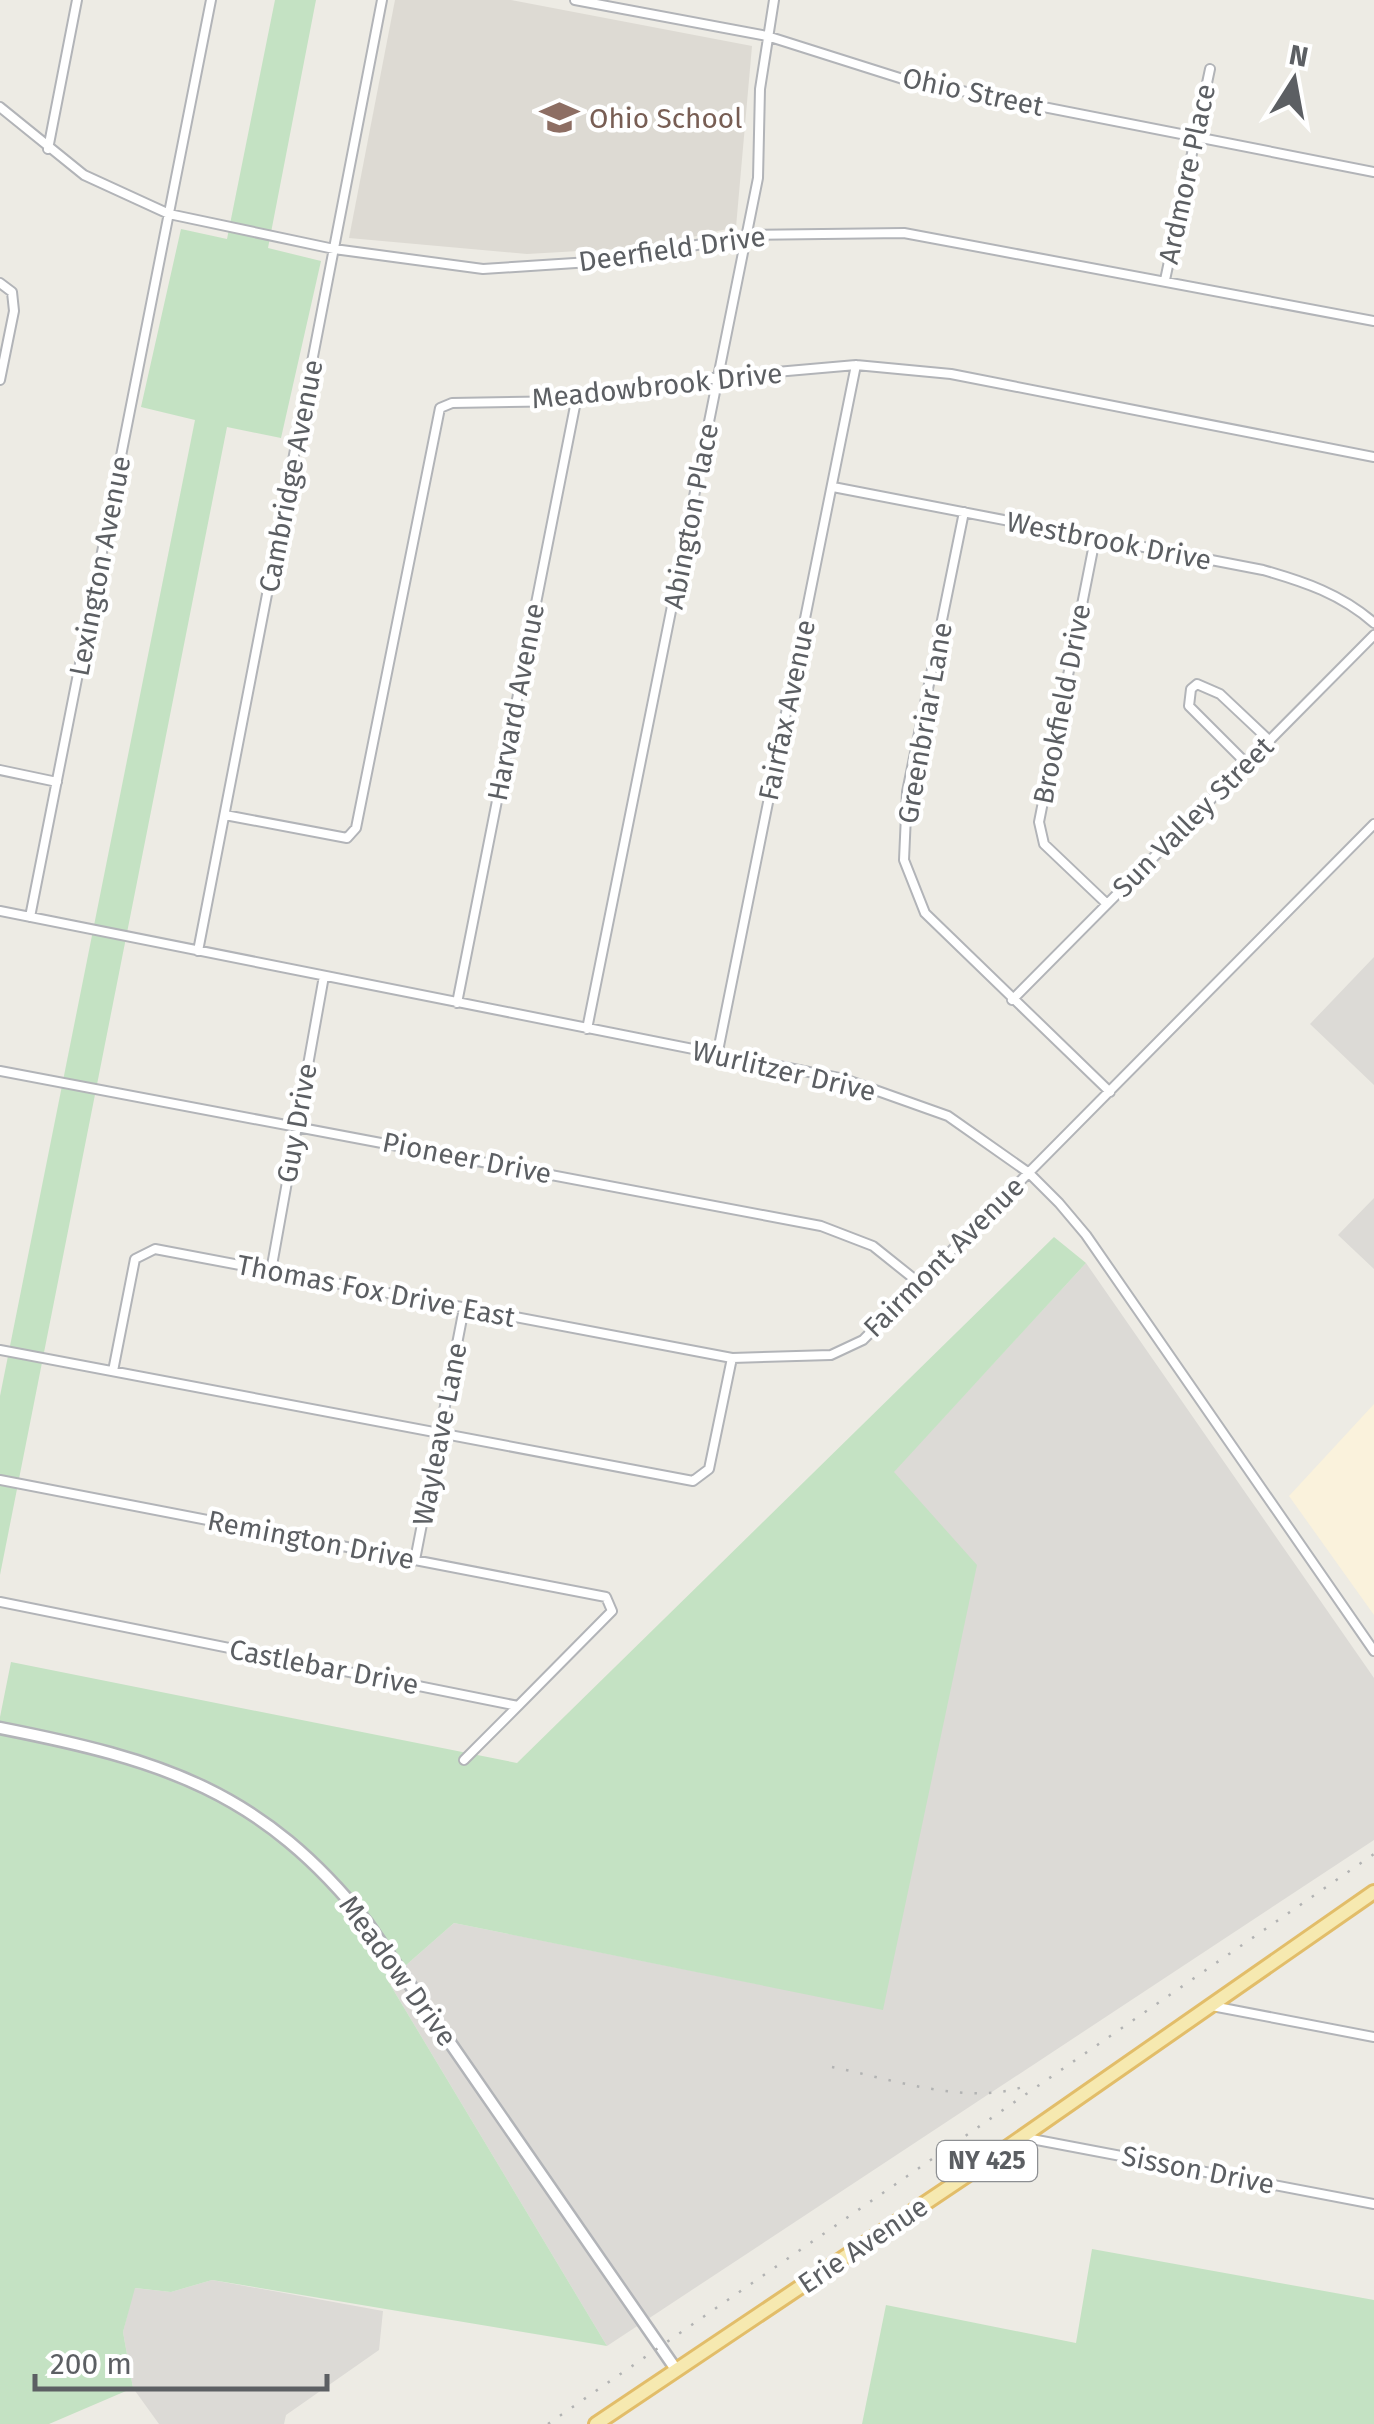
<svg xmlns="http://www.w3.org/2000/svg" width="1374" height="2424" font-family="'Fira Sans',sans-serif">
	<rect width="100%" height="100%" fill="#edebe4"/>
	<!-- commercial -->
	<path fill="#faf2dc" d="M1374 1404V1615L1289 1496Z"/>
	<!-- industrial -->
	<path fill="#dcdad6" d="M1374 957V1085L1310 1024Z
		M1374 1198V1269L1338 1235Z
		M1086 1263 1374 1678V1840L607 2346 388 1981 454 1923 883 2009 893 1472Z
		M212 2280 383 2311 379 2350 286 2415 284 2424H159L133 2388 123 2332 134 2288 171 2292Z"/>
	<!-- education -->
	<path fill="#dddad3" d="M395 0H511L752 46 736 227 648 247 527 254 349 238Z"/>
	<!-- green -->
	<path fill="#c4e2c3" d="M275 0H316L268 248 321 261 281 438 227 427 0 1575V1396L195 420 141 407 181 229 227 239Z
		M1054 1237 1086 1263 894 1472 977 1565 883 2010 454 1923 388 1981 607 2346 212 2280 171 2292 135 2288 123 2332 133 2388 49 2424H0V1717L11 1662 517 1763Z
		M1092 2249 1374 2300V2424H862L886 2305 1076 2343Z"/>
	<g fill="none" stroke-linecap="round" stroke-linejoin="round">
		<defs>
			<path id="minor" d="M575 0 767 36 906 80 1374 172
				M0 107 84 175 169 214 334 249 483 269 621 260 747 235 904 233 1374 321
				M48 149 77 0
				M1165 280 1210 69
				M0 283 12 292 14 311 0 380
				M833 487 1263 570C1305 582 1341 594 1374 623
				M964 512 907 792 904 860 925 913 1110 1092
				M1095 539 1039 822 1044 844 1106 903
				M1247 764 1189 706 1191 689 1197 684 1220 694 1270 741
				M0 770 57 782
				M225 815 347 838 356 828 440 408 452 403 576 401 719 377 856 365 951 374 1374 457
				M0 911 844 1079 948 1116 1029 1173 1059 1203 1086 1235 1374 1651
				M30 917 211 0
				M198 951 382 0
				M1012 1000 1374 635
				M457 1003 576 401
				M587 1029 758 178 760 89 774 0
				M717 1056 856 365
				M0 1071 821 1226 873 1246 918 1282
				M271 1271 324 976
				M0 1350 693 1481 709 1469 732 1358
				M113 1371 135 1259 155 1249 732 1358 831 1355 863 1340 1374 824
				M0 1480 606 1597 612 1611 518 1706 0 1602
				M415 1560 464 1308
				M464 1760 518 1706
				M1212 2006 1374 2037
				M1021 2137 1374 2204"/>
			<path id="tertiary" d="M0 1728C162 1760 262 1790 368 1924L675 2368"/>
			<path id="primary" d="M596 2424 979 2167 1374 1892"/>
		</defs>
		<!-- minor casing -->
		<use href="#minor" stroke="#b2b4b8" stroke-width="12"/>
		<!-- tertiary casing -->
		<use href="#tertiary" stroke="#b2b4b8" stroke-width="15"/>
		<!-- primary casing -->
		<use href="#primary" stroke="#e2bd69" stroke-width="18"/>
		<!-- minor -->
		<use href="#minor" stroke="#fff" stroke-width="8"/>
		<!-- tertiary -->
		<use href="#tertiary" stroke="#fff" stroke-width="10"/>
		<!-- primary -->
		<use href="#primary" stroke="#f6e9b0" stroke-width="12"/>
		<!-- rail -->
		<path stroke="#b2b3b3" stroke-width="2.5" stroke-dasharray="2.5 12" stroke-linecap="butt" d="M832 2067C892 2079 969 2107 1029 2085
			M548 2424 1374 1854"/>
	</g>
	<!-- icons -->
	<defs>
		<symbol id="school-bare" viewBox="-9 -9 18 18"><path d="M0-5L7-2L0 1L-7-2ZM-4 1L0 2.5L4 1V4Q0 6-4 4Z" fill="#8d6e63" stroke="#fff" stroke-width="2.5" paint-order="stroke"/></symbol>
	</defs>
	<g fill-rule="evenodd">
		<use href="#school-bare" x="532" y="90" width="55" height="55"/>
	</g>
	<g text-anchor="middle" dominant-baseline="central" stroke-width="9" stroke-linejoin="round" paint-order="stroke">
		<!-- shield labels -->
		<rect fill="#fff" stroke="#8d8f92" stroke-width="2.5" x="937" y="2141" width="100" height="40" rx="8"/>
		<g font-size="25" font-weight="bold" fill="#5c5f63">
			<text x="987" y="2161">NY 425</text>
		</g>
		<!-- street labels -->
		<g font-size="28" fill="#5c5f63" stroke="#fff">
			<text transform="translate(973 92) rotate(12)">Ohio Street</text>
			<text transform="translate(1187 174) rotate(-78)">Ardmore Place</text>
			<text transform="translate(672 249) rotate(-8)">Deerfield Drive</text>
			<text transform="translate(657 386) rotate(-6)">Meadowbrook Drive</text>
			<text transform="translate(291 476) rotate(-79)">Cambridge Avenue</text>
			<text transform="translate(691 516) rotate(-79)">Abington Place</text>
			<text transform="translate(1109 541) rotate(11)">Westbrook Drive</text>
			<text transform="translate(100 566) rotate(-79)">Lexington Avenue</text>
			<text transform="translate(516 702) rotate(-79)">Harvard Avenue</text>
			<text transform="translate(1062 704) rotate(-79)">Brookfield Drive</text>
			<text transform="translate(787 710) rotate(-78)">Fairfax Avenue</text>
			<text transform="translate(925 723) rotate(-80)">Greenbriar Lane</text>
			<text transform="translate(1193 817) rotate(-45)">Sun Valley Street</text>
			<text transform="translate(784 1071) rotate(13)">Wurlitzer Drive</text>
			<text transform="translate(297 1123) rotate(-80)">Guy Drive</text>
			<text transform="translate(467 1158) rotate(11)">Pioneer Drive</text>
			<text transform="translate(944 1257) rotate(-45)">Fairmont Avenue</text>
			<text transform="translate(376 1291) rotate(11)">Thomas Fox Drive East</text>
			<text transform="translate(440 1434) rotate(-79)">Wayleave Lane</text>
			<text transform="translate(311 1540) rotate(11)">Remington Drive</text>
			<text transform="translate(324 1667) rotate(11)">Castlebar Drive</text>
			<text transform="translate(398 1971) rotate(54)">Meadow Drive</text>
			<text transform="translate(1198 2170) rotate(11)">Sisson Drive</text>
			<text transform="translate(863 2245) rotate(-34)">Erie Avenue</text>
		</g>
		<!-- education labels -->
		<g font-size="28" fill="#785e54" stroke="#fff" text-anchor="start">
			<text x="589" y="118">Ohio School</text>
		</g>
	</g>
	<!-- north arrow -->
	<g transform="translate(1294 80) rotate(11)" stroke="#ffffff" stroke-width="8" paint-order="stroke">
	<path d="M0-8L18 38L0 25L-18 38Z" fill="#5c5f63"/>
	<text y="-15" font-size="28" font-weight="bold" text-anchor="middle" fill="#5c5f63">N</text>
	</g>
	<!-- scale -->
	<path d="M35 2374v15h292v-15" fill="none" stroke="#5c5f63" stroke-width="5"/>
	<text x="50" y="2374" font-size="30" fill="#5c5f63" stroke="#ffffff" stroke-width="8" paint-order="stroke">200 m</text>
</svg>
